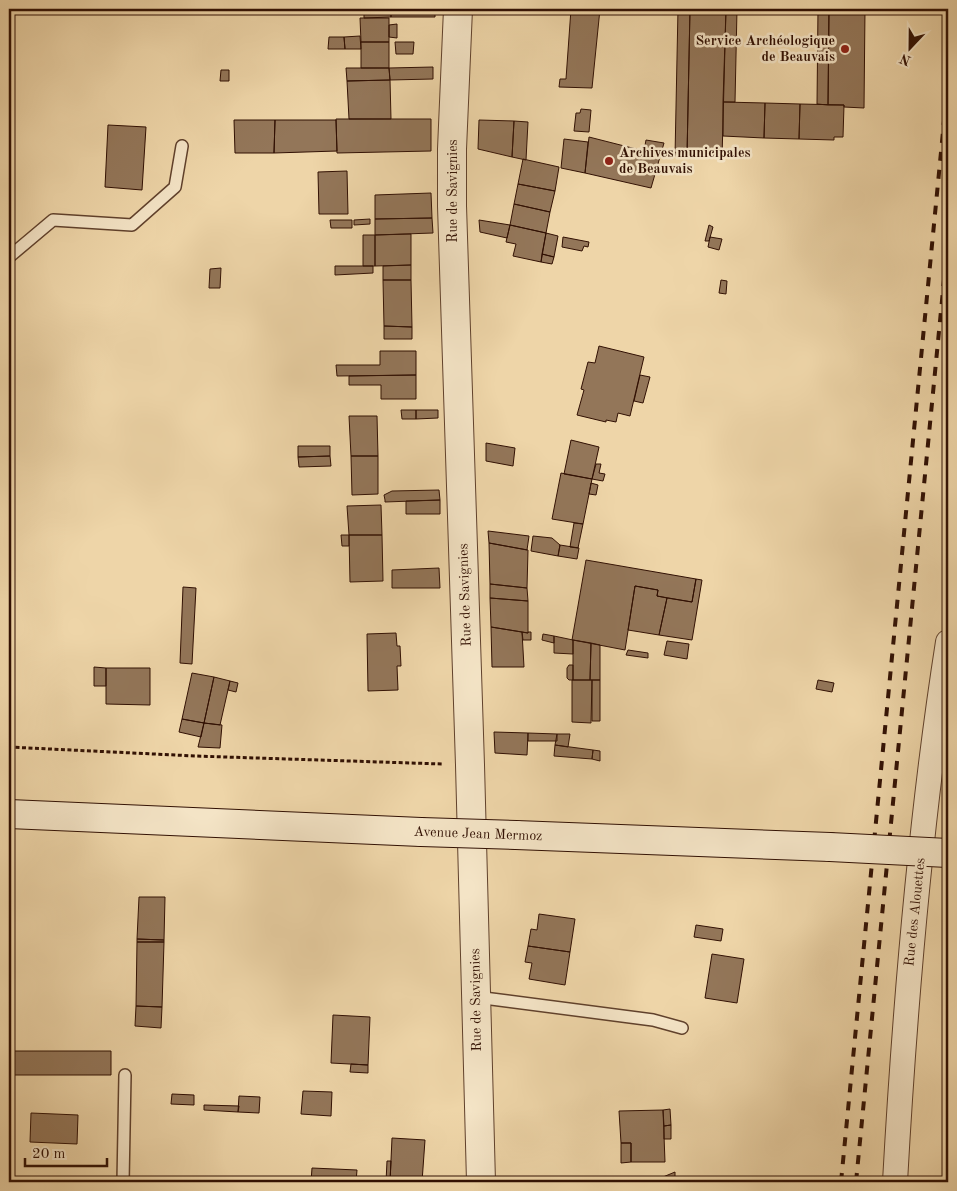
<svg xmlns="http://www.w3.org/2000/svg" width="957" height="1191" font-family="'Old Standard TT',serif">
	<rect width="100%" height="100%" fill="#eed5a8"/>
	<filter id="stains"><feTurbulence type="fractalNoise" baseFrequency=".004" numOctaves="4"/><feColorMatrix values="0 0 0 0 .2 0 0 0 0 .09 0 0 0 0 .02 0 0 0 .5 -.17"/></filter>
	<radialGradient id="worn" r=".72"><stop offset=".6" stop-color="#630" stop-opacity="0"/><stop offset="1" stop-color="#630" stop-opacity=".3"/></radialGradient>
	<!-- building -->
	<path fill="#937659" stroke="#311003" d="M364 9H391V17L364 18Z
		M391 9H435V17H391Z
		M571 9H600L592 88 559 87 560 79H566Z
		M678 9H690L687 156H675Z
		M690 9H726L722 158 687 156Z
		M726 9H737L735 102H723Z
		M818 9H829L828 105 817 104Z
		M829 9H865L864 108 844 107V105H828Z
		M360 18H389V42H361Z
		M397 24V38L389 37V25Z
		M360 36 361 49H345L344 37Z
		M329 37H344L345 49H328Z
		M361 42H389V68H361Z
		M395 42H414L413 54H396Z
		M433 67V79L390 80 389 68Z
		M346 68H389L390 80 347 81Z
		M221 70H229V81H220Z
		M390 80 391 119H349L347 81Z
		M723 102 765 103 764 138 723 136Z
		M765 103 800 104 799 139 764 138Z
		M800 104 844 105 843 137H834V140L799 139Z
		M581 109 591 110 589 132 574 131 576 113H580Z
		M336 119H431V151L337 153Z
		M234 120H275L274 153H235Z
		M275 120H336L337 151 274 153Z
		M479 120 514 121 512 157 478 149Z
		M514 121 528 122 526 160 512 157Z
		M108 125 146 127 142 190 105 187Z
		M589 137 644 151 646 140 664 143 651 188 585 173Z
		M564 139 588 142 585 173 561 168Z
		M523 159 559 167 555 191 518 184Z
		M347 171 348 214H319L318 172Z
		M518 184 555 191 550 212 514 204Z
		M431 193 432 218 375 219V195Z
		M514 204 550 212 546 233 510 225Z
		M432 218 433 233 375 235V219Z
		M370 219V224L354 225V220Z
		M330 220H352V228H331Z
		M479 220 510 225 507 238 480 232Z
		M510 225 546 233 541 262 513 256 516 244 506 242Z
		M709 225 713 227 709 241H705Z
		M546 233 558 236 554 257 542 254Z
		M411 234V265L375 266V235Z
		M363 235H375V266H363Z
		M563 237 589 242 588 247 584 246 582 251 562 247Z
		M710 237 722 239 719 250 708 247Z
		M542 254 554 257 552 264 541 262Z
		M411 265V280H383V266Z
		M335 266H373V273L335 275Z
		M221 268 220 288H209L210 269Z
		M383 280H411L412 327 384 326Z
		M721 280 727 281 726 294 719 293Z
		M384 326 412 327V339H384Z
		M599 346 644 357 630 416 618 413 616 422 606 420V422L577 415 584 390 581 389 588 362 595 363Z
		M380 351H416V375L337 376 336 365H380Z
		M416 375V399H381V385H349V376Z
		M640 375 650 377 643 403 634 401Z
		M401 410H416V419H402Z
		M416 410H438V418L416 419Z
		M349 416H377L378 456H351Z
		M571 440 599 447 592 479 564 474Z
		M486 443 515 448 513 466 486 461Z
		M298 446H330V456L298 457Z
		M330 456 331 466 299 467 298 457Z
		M351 456H378V494L352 495Z
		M596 464H601L599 473 605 474 603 481 592 479Z
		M561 473 592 479 583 524 552 519Z
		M591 483 598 485 596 495 589 494Z
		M439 490 440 500 385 502V500L384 495 392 491Z
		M440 500V514H406V501Z
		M381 505 382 535H349L347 506Z
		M574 523 583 524 578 548 570 547Z
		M488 531 529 536 527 550 489 543Z
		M341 535H349V546H342Z
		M349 535H382L383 581 350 582Z
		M533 536 552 538 560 545 558 556 531 551Z
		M489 543 528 550 527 588 490 584Z
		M560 545 579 548 577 559 558 556Z
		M586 560 696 579 692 602 657 596 658 590 635 586 625 650 573 640H572Z
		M439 568 440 588H392V570Z
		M696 579 702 580 692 640 659 635 667 598 692 602Z
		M490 584 527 588 528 601 490 598Z
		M635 586 658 590 657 596 667 598 659 635 628 630Z
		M183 587 196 588 192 664 180 663Z
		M490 598 528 601V633L491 627Z
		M491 627 522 632 524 667H492Z
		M522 632 528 633V632H531V640H523Z
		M396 633 397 646H400L401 666H397L398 690 368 691 367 634Z
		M543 634 554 636V643L542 640Z
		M554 636 573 640V654L554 653Z
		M573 640 591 643 590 680H573Z
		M667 641 689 644 687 659 664 655Z
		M591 643 600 645V680H590Z
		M628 650 648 653V658L626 655Z
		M569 665H573V680H569L567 678V668Z
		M94 667 106 668V686H94Z
		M106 668H150V705L106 704Z
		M192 673 214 677 204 723 182 719Z
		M214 677 230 681 220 725 204 723Z
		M572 680H592L591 723 572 722Z
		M592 680H600V721H592Z
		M818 680 834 683 832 692 816 689Z
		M230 681 238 683 236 692 228 690Z
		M182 719 204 723 201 737 179 732Z
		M204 723 222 725 220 748 198 747Z
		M494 732 528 733 527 755 495 753Z
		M528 733 557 734V741H528Z
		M557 734H570L568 747 555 745Z
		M555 745 593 750 592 759 554 756Z
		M593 750 600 751V761L592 759Z
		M139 897H165L164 940 137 939Z
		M539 914 575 919 570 952 528 946 531 929 537 930Z
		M696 925 723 929 721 941 694 937Z
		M137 939 164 940V942H137Z
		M137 942H164L162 1007 136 1006Z
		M528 946 570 952 565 985 529 979 532 963 525 962Z
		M712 954 744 959 737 1003 705 998Z
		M136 1006 162 1007 161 1028 135 1026Z
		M333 1015 370 1017 368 1065 331 1063Z
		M9 1051H111V1075H9Z
		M351 1064 368 1065V1073L350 1072Z
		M303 1091 332 1092 331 1116 301 1114Z
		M172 1094 194 1095V1105L171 1104Z
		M239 1096 260 1097 259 1113 238 1112Z
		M204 1105 239 1106 238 1112 204 1110Z
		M670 1109 671 1125 664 1126 663 1110Z
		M663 1110 665 1162H631V1143H621L619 1111Z
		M31 1113 78 1115 77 1144 30 1142Z
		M947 1119H948V1161L945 1160Z
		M671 1125V1139H664V1126Z
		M392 1138 425 1140 422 1182H390Z
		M621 1143H631V1162L621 1163Z
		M387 1161H391L390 1182H386Z
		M312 1168 357 1170 356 1182H311Z
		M675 1172V1182H630V1178L663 1177Z
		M232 1179 255 1180V1182H232Z"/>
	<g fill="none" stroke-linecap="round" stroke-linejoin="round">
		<defs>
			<path id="service" d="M9 257 53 220 132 225 175 187 182 146
				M476 997 653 1020 682 1028
				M123 1182 125 1075"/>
			<path id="minor" d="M895 1182C905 1002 920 821 948 642"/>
			<path id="tertiary" d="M458 9 452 149V206L470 765 481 1182"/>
			<path id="secondary" d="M9 814 421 832
				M516 835 830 847"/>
		</defs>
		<!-- service casing -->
		<use href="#service" stroke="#60412c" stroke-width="14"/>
		<!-- minor casing -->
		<use href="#minor" stroke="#60412c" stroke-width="26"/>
		<!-- tertiary casing -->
		<use href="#tertiary" stroke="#60412c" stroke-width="30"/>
		<!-- secondary casing -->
		<use href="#secondary" stroke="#311003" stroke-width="30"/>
		<!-- path -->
		<path stroke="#311003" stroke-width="3" stroke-dasharray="4 2.5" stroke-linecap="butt" d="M9 747 195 756 442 764"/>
		<!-- service -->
		<use href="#service" stroke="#f4e4c6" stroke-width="11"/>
		<!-- minor -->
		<use href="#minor" stroke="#f4e4c6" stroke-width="24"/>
		<!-- tertiary -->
		<use href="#tertiary" stroke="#f4e4c6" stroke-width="28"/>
		<!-- secondary -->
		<use href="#secondary" stroke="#f4e4c6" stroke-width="28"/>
		<!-- rail -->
		<path stroke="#311003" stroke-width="4" stroke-dasharray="9 9" stroke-linecap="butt" d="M841 1182 948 80
			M856 1182 948 239"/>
		<defs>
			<path id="secondary-bridge" d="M421 832 516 835
				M830 847 948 853"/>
		</defs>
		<!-- secondary-bridge casing -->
		<use href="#secondary-bridge" stroke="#311003" stroke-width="30" stroke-linecap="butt"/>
		<!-- secondary-bridge -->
		<use href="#secondary-bridge" stroke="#f4e4c6" stroke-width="28"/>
	</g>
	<!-- markers -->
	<g fill="#8f2418" stroke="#f4e4c6" stroke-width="2">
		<circle cx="845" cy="49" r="5"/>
		<circle cx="609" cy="161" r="5"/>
	</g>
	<g text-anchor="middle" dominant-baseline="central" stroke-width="5" stroke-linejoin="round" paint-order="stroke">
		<!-- poi labels -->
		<g font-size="14" font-weight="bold" fill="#311003" stroke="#f4e4c6" text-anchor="end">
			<text x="835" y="41">Service Archéologique<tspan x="835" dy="16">de Beauvais</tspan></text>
			<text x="619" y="153" text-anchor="start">Archives municipales<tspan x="619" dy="16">de Beauvais</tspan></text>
		</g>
		<!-- street labels -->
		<g font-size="14" fill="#311003" stroke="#f4e4c6">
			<text transform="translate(453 191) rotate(-90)">Rue de Savignies</text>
			<text transform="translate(465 595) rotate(-92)">Rue de Savignies</text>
			<text transform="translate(478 834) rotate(2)">Avenue Jean Mermoz</text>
			<text transform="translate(915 912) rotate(-84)">Rue des Alouettes</text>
			<text transform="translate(476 1000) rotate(-91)">Rue de Savignies</text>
		</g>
	</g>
	<!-- margin -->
	<rect width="957" height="1191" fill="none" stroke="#eed5a8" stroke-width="30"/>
	<rect x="10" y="10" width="937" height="1171" fill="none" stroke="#311003" stroke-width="2.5"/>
	<rect x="15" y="15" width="927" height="1161" fill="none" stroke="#311003"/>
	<!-- north arrow -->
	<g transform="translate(910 48) rotate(202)" stroke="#f4e4c6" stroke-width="4" paint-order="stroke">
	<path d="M0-4L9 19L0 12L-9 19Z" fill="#311003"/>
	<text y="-8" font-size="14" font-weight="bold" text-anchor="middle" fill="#311003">N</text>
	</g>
	<!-- scale -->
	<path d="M25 1158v8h82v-8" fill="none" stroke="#311003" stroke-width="2.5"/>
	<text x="32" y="1158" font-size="15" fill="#311003" stroke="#f4e4c6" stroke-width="4" paint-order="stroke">20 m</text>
	<rect width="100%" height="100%" filter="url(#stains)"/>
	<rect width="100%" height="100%" fill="url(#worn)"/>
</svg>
